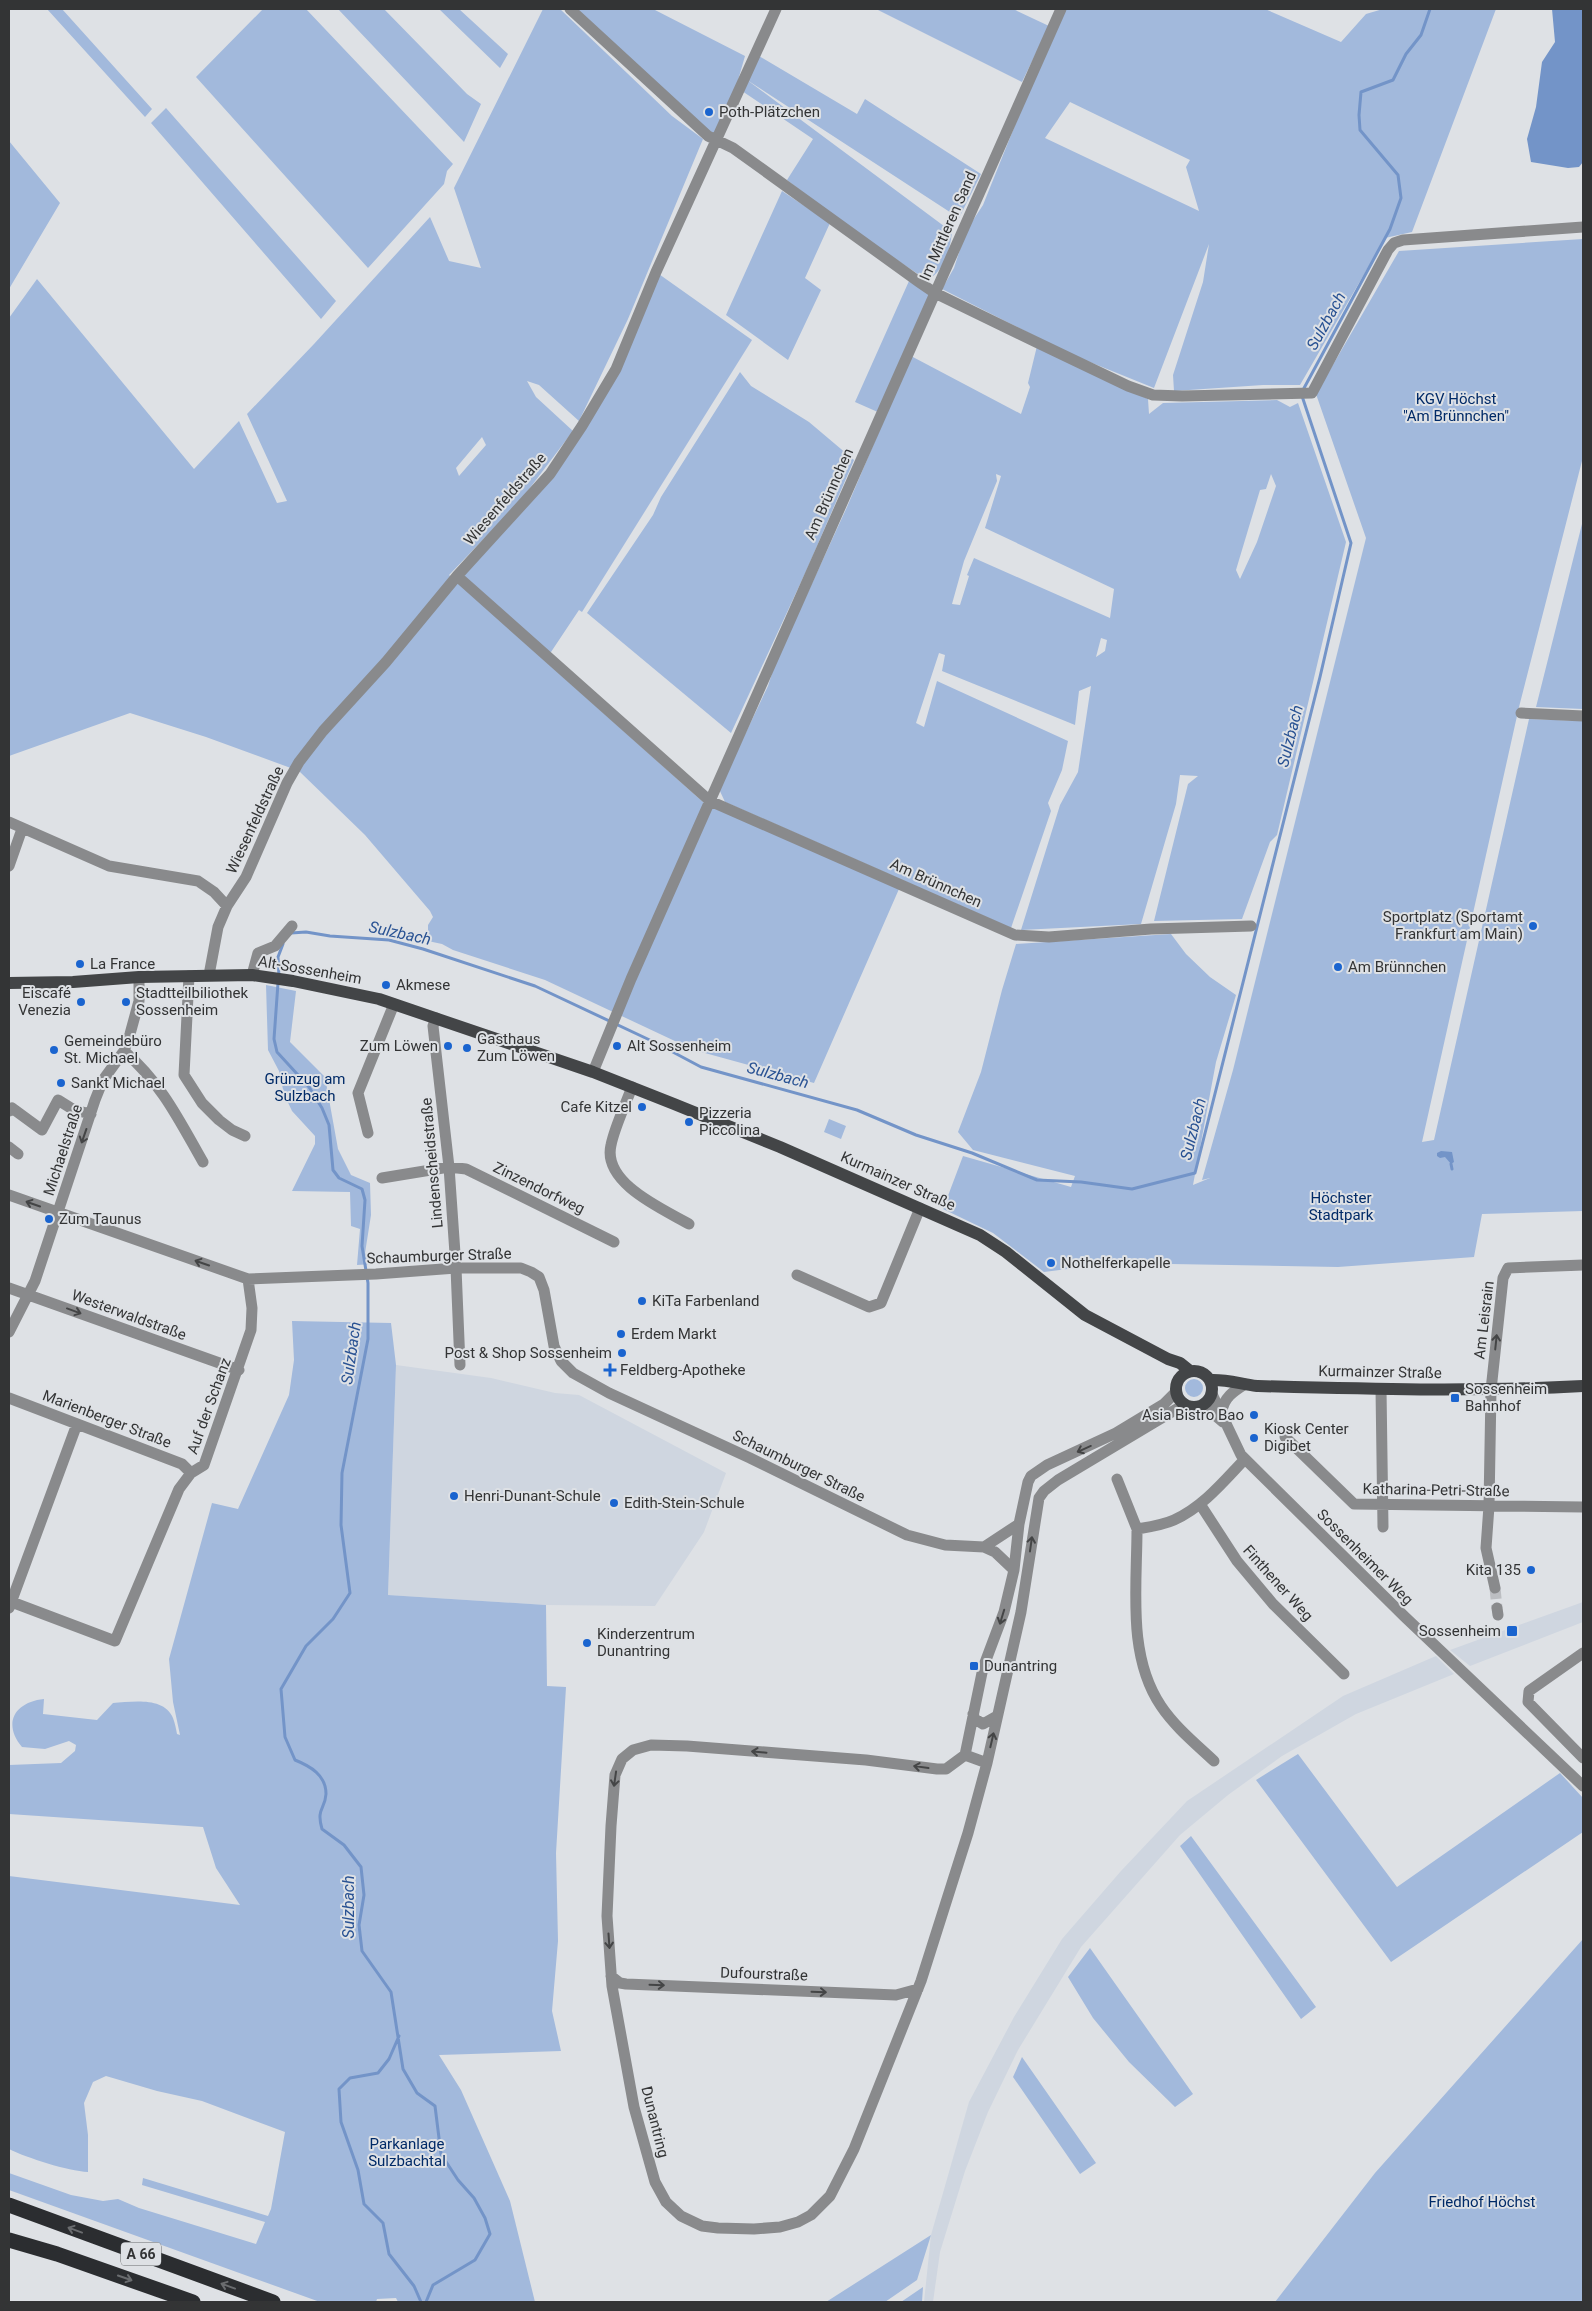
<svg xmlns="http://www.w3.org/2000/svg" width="1592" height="2311" font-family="Roboto,sans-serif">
	<rect width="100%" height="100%" fill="#dee1e5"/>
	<!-- built -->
	<path fill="#cfd6e0" d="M396 1365 491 1378 555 1393 579 1395 726 1473 704 1532 655 1606 546 1605 388 1595Z
		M1583 1602V1622L1470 1666 1450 1650Z
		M1436 1656 1454 1674 1356 1714 1282 1756 1228 1795 1180 1835 1081 1947 1018 2050 988 2112 965 2171 940 2252 933 2302H924L931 2235 969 2102 1014 2017 1062 1939 1121 1871 1187 1801 1343 1696Z"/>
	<!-- green -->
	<path fill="#a2b9dc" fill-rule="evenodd" d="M47 9H62L152 109 145 117Z
		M263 9H306L453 164 447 171 444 184 368 268 196 77Z
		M338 9H384L467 94 481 104 464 142Z
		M439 9H459L508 54 500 68Z
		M543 9H560L672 116 703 139 628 319 579 421 539 385 527 381 536 397 573 431 520 501 449 575 703 802 899 889 814 1083 694 1050 545 980 453 950 442 944 428 941V925L433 917 430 911 365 835 299 771 206 737 130 713 9 756V318L37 279 194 469 239 421 277 503 287 501 247 414 314 344 430 217 449 261 481 268 454 188ZM482 437 486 445 459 476 456 468Z
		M574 9H653L745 56 734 94 716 133 710 134Z
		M876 9H1013L1049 26 1022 82Z
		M1066 9H1265L1341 42 1366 14 1383 9H1496L1412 232 1385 238 1300 385H1263L1174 391 1173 375 1203 282 1209 244 1154 388 1070 354 942 289 954 268 966 231 983 205 1032 83ZM1070 102 1190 160 1186 167 1199 211 1045 138Z
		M759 56 857 114 865 99 981 174 959 218 747 80 952 232C950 250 944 272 927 280L844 225 787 180 813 139 742 91Z
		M166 108 336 301 321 319 151 123Z
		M9 141 60 203 9 289Z
		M782 191 830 223 805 278 821 290 788 360 726 315Z
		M1583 239V457L1519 707 1422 1142 1434 1140 1529 719 1583 721V1211L1482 1214 1474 1257 1338 1267 1114 1263 1044 1272 993 1233 943 1209 963 1156 1071 1187 1075 1176 973 1150 958 1132 981 1072 1002 990 1016 944 1171 934 1186 954 1210 977 1236 995 1216 1062 1193 1185 1210 1178 1202 1180 1233 1070 1366 538 1316 394 1399 251Z
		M656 272 752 340 582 612 579 610 551 652 543 651 462 577 550 474 616 369Z
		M909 281 931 294 880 413 855 402Z
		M1037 346 1148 399 1149 414 1163 403 1277 400 1290 407 1298 403 1346 542 1277 835 1270 842 1242 919 1154 921 1188 784 1198 776 1180 775 1176 804 1141 924 1021 930 1060 805 1078 772 1091 686 1079 691 1075 725 942 671 945 655 939 653 916 723 924 727 937 681 1068 741 1062 770 1048 803 1051 811 1011 928 725 802 719 789 768 686 775 664 847 507 911 356 1021 414 1030 387 1028 383ZM996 474 1001 476 985 528 1114 589 1110 618 974 558 967 575 969 576 960 605 952 604 964 561 997 481ZM1271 474 1276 486 1257 542 1240 579 1236 570 1260 490 1266 489ZM1101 638 1107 640 1105 651 1096 657Z
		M740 372 751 386 809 422 854 460 808 567 731 733 587 613 653 515 661 497Z
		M1583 520V709L1536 707Z
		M266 985 296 991 290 1042 325 1077 338 1149 351 1175 370 1183 371 1215 365 1253 372 1264 357 1265 360 1229 351 1226 350 1192 292 1191 315 1144V1136L292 1111 284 1094 279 1071 268 1050Z
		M829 1119 846 1126 841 1139 824 1132Z
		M292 1321 391 1323 396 1365 388 1595 546 1605 547 1686 566 1687 556 1853 558 1941 552 2011 561 2051 439 2055 461 2090 510 2201 535 2302H398L396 2298 377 2299 376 2302H320L9 2190V2173L71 2195 103 2201 118 2199 139 2208 256 2244 265 2222 142 2185 143 2178 268 2216 271 2209 285 2132 202 2101 157 2091 106 2076 93 2082 84 2103 88 2135V2172C68 2171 27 2158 9 2149V1876L240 1905 216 1868 203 1827 9 1814V1765L61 1763 75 1751 76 1745 69 1741 45 1749 22 1747C2 1723 15 1702 44 1699L43 1714 97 1720 113 1703C131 1702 164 1696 173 1718 175 1723 176 1729 177 1734L180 1735 173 1702 169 1659 212 1503 238 1509 289 1395 294 1360Z
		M1185 1388a9 9 0 1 1 18 0a9 9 0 1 1-18 0Z
		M1298 1754 1397 1887 1560 1773 1583 1798V1832L1391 1962 1256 1780Z
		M1191 1836 1316 2007 1301 2019 1180 1846Z
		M1583 1939V2302H1275L1375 2173Z
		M1090 1948 1193 2094 1175 2107 1129 2062 1093 2018 1068 1977Z
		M1022 2057 1096 2163 1080 2174 1013 2077Z
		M931 2235 917 2280 885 2302H826Z
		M923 2287 922 2302H901Z"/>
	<!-- water -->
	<path fill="#7394c8" d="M1552 9H1583V162L1579 167 1568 168 1531 162 1527 139 1536 107 1542 62 1555 42Z
		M1441 1151 1452 1152 1454 1162 1451 1164 1445 1157 1440 1158 1437 1156V1153Z"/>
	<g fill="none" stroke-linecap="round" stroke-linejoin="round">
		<!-- stream -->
		<path stroke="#7394c8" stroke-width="3" d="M1303 390 1390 229 1401 198 1398 175 1360 130 1359 115 1361 92 1393 80 1406 54 1421 35 1430 9
			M291 933 306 932 330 936 389 940 423 949 535 986 654 1042 701 1067 857 1110 916 1135 972 1153 1037 1180 1081 1182 1132 1189 1195 1173 1320 677 1351 543 1302 396
			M279 977 278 957 283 944
			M278 983 274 1039 277 1052 309 1087 322 1108 329 1125 333 1170 339 1178 362 1189 365 1200 362 1246 368 1283V1339L342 1473 341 1525 350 1593 333 1619 306 1646 281 1689 285 1737 295 1760C310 1766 326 1775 326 1794 325 1810 316 1808 322 1829L344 1845 361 1867 364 1895 359 1925 362 1951 391 1992 403 2069 417 2093 435 2106 441 2154 458 2180 474 2198 485 2218 490 2234 475 2260 433 2285 426 2302
			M1451 1164 1452 1169
			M399 2036 389 2059 378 2073 350 2078 339 2089 341 2122 358 2170 364 2204 383 2223 389 2254 414 2286 421 2302"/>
		<!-- minor-tunnel -->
		<path stroke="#bcbec2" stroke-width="11" stroke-dasharray="11 5.5" stroke-linecap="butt" d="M1495 1588 1497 1608"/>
		<!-- minor -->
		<path stroke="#898a8c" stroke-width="11" d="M570 9 708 136 733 148 919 282 935 293 1036 342 1128 386 1153 395 1182 396 1312 393 1388 250 1394 243 1403 240 1583 227
			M457 576 710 801 1015 935 1049 937 1151 929 1251 926
			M1521 713 1583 716
			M9 822 109 866 198 881 214 892 227 906
			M9 866 22 829
			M209 975 218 927 227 906 246 877 287 783 299 762 323 731 386 662 457 576 550 474 582 426 616 369 656 272 776 9
			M252 975 258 953 275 946 292 926
			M189 976 184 1075 202 1103 219 1120 232 1130 245 1136
			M436 1018 433 1026 449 1167 456 1268 460 1365
			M124 1051C162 1084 179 1120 203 1162
			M593 1072 631 979 1061 9
			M632 1087C625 1106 615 1126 611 1145 602 1183 663 1209 689 1224
			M9 1111 12 1108 42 1130 58 1100 74 1110 91 1114
			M368 1133 358 1093 394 1004
			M9 1147 18 1154
			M382 1178 449 1167 466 1169 614 1242
			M9 1195 248 1279 376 1274 456 1268H521L531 1272 539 1277 544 1290 554 1346 561 1361 573 1373 609 1393 750 1458 907 1535 945 1545 984 1547 995 1552 1014 1570
			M797 1275 869 1307 881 1303 920 1208
			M9 1288 239 1370
			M9 1332 35 1281 95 1100 103 1080 124 1051 130 1034 139 1001V977
			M1381 1389 1383 1527
			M1176 1392 1164 1404 1116 1433 1047 1465 1031 1476 1028 1482 1019 1524 1014 1570 1004 1612 983 1668 965 1755 946 1769H937L866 1760 687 1746 651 1745 633 1750 622 1759 615 1775 611 1826 607 1916 612 1986 634 2107 655 2182 666 2202 681 2216 702 2226 718 2228 754 2229 780 2227 798 2222 811 2215 830 2196 854 2149 921 1981 968 1833 987 1763 1021 1612 1039 1498 1044 1491 1058 1480 1185 1404
			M1212 1394 1241 1455 1405 1617 1583 1786
			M9 1398 182 1464 191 1473
			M1196 1407 1209 1410 1223 1422
			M1222 1412C1223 1398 1234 1391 1245 1384
			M1285 1437 1354 1504 1583 1507
			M1117 1479 1137 1529
			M1200 1504 1237 1561 1273 1604 1344 1674
			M984 1547 1019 1524
			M1495 1588 1486 1548 1489 1506 1491 1390 1503 1278 1508 1268 1583 1265
			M9 1601 115 1641 179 1489 191 1473 204 1465 251 1330 252 1308 248 1279
			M9 1608 77 1424
			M1497 1608 1498 1615
			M1583 1653 1529 1691 1528 1702 1583 1758
			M973 1714 975 1719 983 1724 997 1716
			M965 1755 987 1763
			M1214 1761C1196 1744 1175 1727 1161 1706 1127 1656 1137 1587 1137 1529 1149 1527 1163 1525 1174 1520 1203 1507 1224 1481 1245 1459
			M611 1976 620 1983 626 1984 896 1995 918 1989"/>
		<!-- major -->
		<path stroke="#434547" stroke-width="12" d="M9 983 73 982 139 977 252 975 293 981 379 999 593 1072 674 1104 780 1147 980 1235 1006 1252 1085 1315 1168 1359 1180 1363 1190 1371
			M1176 1389a18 18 0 1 1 36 0a18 18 0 1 1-36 0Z
			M1210 1380C1227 1379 1240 1384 1257 1386 1366 1389 1474 1392 1583 1386"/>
		<!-- highway -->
		<path stroke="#2b2d30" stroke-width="15" d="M9 2205 273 2302
			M9 2240 57 2254 193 2302"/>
	</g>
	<!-- one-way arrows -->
	<defs><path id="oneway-shaft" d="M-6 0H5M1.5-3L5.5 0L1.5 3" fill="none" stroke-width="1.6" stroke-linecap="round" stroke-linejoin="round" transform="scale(1.25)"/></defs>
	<g stroke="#444546">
		<use href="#oneway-shaft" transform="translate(84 1136) rotate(109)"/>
		<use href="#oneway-shaft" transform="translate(33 1204) rotate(-161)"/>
		<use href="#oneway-shaft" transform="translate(202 1263) rotate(-161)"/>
		<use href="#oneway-shaft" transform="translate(74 1311) rotate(20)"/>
		<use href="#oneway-shaft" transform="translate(1496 1342) rotate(-84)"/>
		<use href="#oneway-shaft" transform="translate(1084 1449) rotate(156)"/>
		<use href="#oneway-shaft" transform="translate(1031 1544) rotate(-82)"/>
		<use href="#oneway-shaft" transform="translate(1002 1617) rotate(107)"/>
		<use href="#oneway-shaft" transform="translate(992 1740) rotate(-77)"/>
		<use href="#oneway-shaft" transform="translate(759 1752) rotate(-175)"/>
		<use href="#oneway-shaft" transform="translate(921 1767) rotate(-172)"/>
		<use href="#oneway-shaft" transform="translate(615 1779) rotate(98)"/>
		<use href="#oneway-shaft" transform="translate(609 1941) rotate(86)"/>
		<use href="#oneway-shaft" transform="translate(657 1985) rotate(2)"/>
		<use href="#oneway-shaft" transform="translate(819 1992) rotate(2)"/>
	</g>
	<g stroke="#6a6c6f">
		<use href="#oneway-shaft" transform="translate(75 2230) rotate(-160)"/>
		<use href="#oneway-shaft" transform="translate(125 2278) rotate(19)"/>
		<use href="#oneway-shaft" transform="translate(228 2286) rotate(-160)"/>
	</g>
	<!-- markers -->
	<g fill="#1a64cf" stroke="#dee1e5" stroke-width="2">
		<circle cx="709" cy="112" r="5"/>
		<circle cx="1533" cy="926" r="5"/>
		<circle cx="80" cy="964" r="5"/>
		<circle cx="1338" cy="967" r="5"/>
		<circle cx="386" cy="985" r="5"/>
		<circle cx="81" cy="1002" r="5"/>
		<circle cx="126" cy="1002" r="5"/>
		<circle cx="448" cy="1046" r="5"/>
		<circle cx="617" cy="1046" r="5"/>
		<circle cx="467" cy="1048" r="5"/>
		<circle cx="54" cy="1050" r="5"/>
		<circle cx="61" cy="1083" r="5"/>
		<circle cx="642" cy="1107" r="5"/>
		<circle cx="689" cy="1122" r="5"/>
		<circle cx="49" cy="1219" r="5"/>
		<circle cx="1051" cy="1263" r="5"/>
		<circle cx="642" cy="1301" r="5"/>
		<circle cx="621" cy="1334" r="5"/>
		<circle cx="622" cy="1353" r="5"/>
		<path d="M607.5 1362.5h5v5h5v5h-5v5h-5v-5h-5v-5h5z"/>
		<rect x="1450" y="1393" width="10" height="10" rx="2.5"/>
		<circle cx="1254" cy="1415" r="5"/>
		<circle cx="1254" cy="1438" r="5"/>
		<circle cx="454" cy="1496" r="5"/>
		<circle cx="614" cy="1503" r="5"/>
		<circle cx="1531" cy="1570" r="5"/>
		<rect x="1506" y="1625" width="12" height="12" rx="2.5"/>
		<circle cx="587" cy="1643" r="5"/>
		<rect x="969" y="1661" width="10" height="10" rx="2.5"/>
	</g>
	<g text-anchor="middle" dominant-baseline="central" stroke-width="4" stroke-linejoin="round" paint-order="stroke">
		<!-- shield labels -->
		<rect fill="#dee1e5" stroke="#66686a" stroke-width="1" x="121" y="2242.5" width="40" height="23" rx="4"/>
		<g font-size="14" font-weight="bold" fill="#333435">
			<text x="141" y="2254">A 66</text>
		</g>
		<!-- poi labels -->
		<g font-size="15" fill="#333435" stroke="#dee1e5" text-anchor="start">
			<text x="719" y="112">Poth-Plätzchen</text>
			<text x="1523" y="917" text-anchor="end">Sportplatz (Sportamt<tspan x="1523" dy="17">Frankfurt am Main)</tspan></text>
			<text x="90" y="964">La France</text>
			<text x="1348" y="967">Am Brünnchen</text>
			<text x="396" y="985">Akmese</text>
			<text x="71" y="993" text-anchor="end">Eiscafé<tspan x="71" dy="17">Venezia</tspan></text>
			<text x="136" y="993">Stadtteilbiliothek<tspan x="136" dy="17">Sossenheim</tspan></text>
			<text x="477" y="1039">Gasthaus<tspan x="477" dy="17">Zum Löwen</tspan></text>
			<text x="64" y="1041">Gemeindebüro<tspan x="64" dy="17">St. Michael</tspan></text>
			<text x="438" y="1046" text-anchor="end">Zum Löwen</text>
			<text x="627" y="1046">Alt Sossenheim</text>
			<text x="71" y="1083">Sankt Michael</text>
			<text x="632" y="1107" text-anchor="end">Cafe Kitzel</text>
			<text x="699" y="1113">Pizzeria<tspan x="699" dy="17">Piccolina</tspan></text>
			<text x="59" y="1219">Zum Taunus</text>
			<text x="1061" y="1263">Nothelferkapelle</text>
			<text x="652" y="1301">KiTa Farbenland</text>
			<text x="631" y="1334">Erdem Markt</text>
			<text x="612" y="1353" text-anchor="end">Post &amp; Shop Sossenheim</text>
			<text x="620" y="1370">Feldberg-Apotheke</text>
			<text x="1465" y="1389">Sossenheim<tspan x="1465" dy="17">Bahnhof</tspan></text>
			<text x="1244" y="1415" text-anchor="end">Asia Bistro Bao</text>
			<text x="1264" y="1429">Kiosk Center<tspan x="1264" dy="17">Digibet</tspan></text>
			<text x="464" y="1496">Henri-Dunant-Schule</text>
			<text x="624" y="1503">Edith-Stein-Schule</text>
			<text x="1521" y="1570" text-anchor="end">Kita 135</text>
			<text x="1501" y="1631" text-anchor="end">Sossenheim</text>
			<text x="597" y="1634">Kinderzentrum<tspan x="597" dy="17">Dunantring</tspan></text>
			<text x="984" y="1666">Dunantring</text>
		</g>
		<!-- street labels -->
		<g font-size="15" fill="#333435" stroke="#dee1e5">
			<text transform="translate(948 226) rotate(-66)">Im Mittleren Sand</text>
			<text transform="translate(829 494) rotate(-66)">Am Brünnchen</text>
			<text transform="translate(505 499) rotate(-49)">Wiesenfeldstraße</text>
			<text transform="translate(255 820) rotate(-65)">Wiesenfeldstraße</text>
			<text transform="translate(936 883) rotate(24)">Am Brünnchen</text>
			<text transform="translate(310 970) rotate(10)">Alt-Sossenheim</text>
			<text transform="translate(63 1150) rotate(-72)">Michaelstraße</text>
			<text transform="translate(432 1163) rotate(-95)">Lindenscheidstraße</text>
			<text transform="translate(898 1181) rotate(24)">Kurmainzer Straße</text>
			<text transform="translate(539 1188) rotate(26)">Zinzendorfweg</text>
			<text transform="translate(439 1256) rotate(-2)">Schaumburger Straße</text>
			<text transform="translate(129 1315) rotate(20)">Westerwaldstraße</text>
			<text transform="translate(1484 1320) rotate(-83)">Am Leisrain</text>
			<text transform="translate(1380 1372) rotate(1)">Kurmainzer Straße</text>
			<text transform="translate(209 1406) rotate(-70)">Auf der Schanz</text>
			<text transform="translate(107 1419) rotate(21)">Marienberger Straße</text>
			<text transform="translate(799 1466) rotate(26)">Schaumburger Straße</text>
			<text transform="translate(1436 1490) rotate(1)">Katharina-Petri-Straße</text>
			<text transform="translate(1365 1557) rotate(45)">Sossenheimer Weg</text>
			<text transform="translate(1278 1583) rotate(48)">Finthener Weg</text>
			<text transform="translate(764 1974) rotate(2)">Dufourstraße</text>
			<text transform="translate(655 2122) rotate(76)">Dunantring</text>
		</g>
		<!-- park labels -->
		<g font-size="15" fill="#002a67" stroke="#dee1e5">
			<text x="1456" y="399">KGV Höchst<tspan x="1456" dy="17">"Am Brünnchen"</tspan></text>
			<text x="305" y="1079">Grünzug am<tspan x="305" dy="17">Sulzbach</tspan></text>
			<text x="1341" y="1198">Höchster<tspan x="1341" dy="17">Stadtpark</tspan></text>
			<text x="407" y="2144">Parkanlage<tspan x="407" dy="17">Sulzbachtal</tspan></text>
			<text x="1482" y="2202">Friedhof Höchst</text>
		</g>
		<!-- water labels -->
		<g font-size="16" font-style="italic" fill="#295293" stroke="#dee1e5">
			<text transform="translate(1326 321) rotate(-61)">Sulzbach</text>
			<text transform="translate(1290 736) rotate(-76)">Sulzbach</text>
			<text transform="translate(400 933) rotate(12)">Sulzbach</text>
			<text transform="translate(778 1075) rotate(15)">Sulzbach</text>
			<text transform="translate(1193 1129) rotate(-76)">Sulzbach</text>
			<text transform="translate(351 1353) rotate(-82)">Sulzbach</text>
			<text transform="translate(348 1907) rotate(-90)">Sulzbach</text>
		</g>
	</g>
	<!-- border -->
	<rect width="1592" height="2311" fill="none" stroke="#333435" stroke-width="20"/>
</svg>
